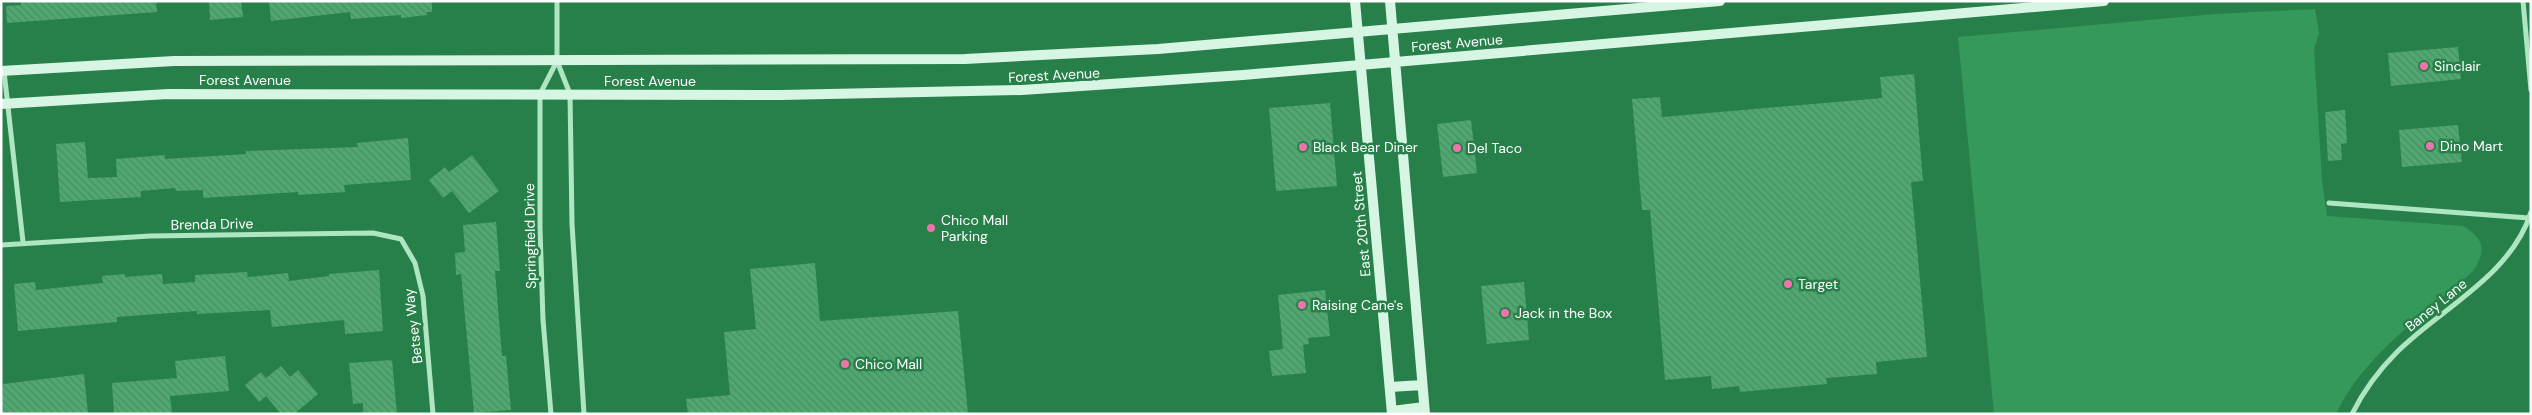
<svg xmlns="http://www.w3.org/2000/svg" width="2532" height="415" font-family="'DM Sans',sans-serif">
	<defs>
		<pattern id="building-back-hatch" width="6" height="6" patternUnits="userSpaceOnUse" patternTransform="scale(1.25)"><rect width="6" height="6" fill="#4fa870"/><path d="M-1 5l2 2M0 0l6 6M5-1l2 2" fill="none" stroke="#4e8c65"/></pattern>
	</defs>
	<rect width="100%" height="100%" fill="#278049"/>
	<!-- green -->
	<path fill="#34995a" d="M2315 9 2319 33 2314 49 2322 180 2327 216 2463 226C2484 238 2487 251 2473 271 2426 313 2363 356 2336 414H1994L1958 37 2215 14Z"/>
	<!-- building -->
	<path fill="url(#building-back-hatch)" d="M21 1H156L157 12 7 23 6 6 21 5Z
		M209 1H241L243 17 210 20Z
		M269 1H432V12H427V15L401 18V15L351 19 350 12 271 21Z
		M2458 47 2461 79 2391 86 2388 53Z
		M1914 74 1923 181 1911 182 1927 357 1876 362 1877 374 1826 378 1827 384 1740 392 1739 386 1712 389 1711 376 1665 380 1650 210H1642L1632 99 1660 97 1662 117 1882 98 1880 77Z
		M1330 103 1337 186 1276 191 1269 108Z
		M2345 110 2347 143 2341 144 2342 160 2328 161 2325 112Z
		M1471 120 1477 173 1443 177 1437 124Z
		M2458 125 2462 162 2402 167 2399 130Z
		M408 138 411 180 344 185 345 192 298 195V192L203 198V190L176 191 175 188 141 191V197L60 202 56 144 85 142 88 178 117 177 116 159 165 155V159L246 154V151L358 147 357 143Z
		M472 155 499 191 469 213 452 191 443 198 429 180 445 167 449 172Z
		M496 222 500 271H495L502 356H506L511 410 474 413 461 274 456 275 455 253 465 252 463 225Z
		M815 263 820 321 958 311 968 414H688L686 399 730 395 724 332 756 329 750 269Z
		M379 270 383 331 345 334 344 320 272 327 270 310 197 314V311L117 317V322L18 331 14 284 35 282 36 290 103 283 102 276 125 274V277L162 274 163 284 195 282V275L247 272 248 277 288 273 289 281 329 276V274Z
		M1524 282 1529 340 1487 344 1481 286Z
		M1325 290 1330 336 1308 338 1309 344 1303 345 1306 373 1272 376 1269 351 1283 349 1278 295Z
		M225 356 229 391 170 396 172 413 114 414 112 383 177 378 175 361Z
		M392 360 397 414H363V403L353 404 349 363Z
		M281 366 290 377 298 370 318 394 294 414H281L266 396 259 402 245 385 261 372 266 378Z
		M84 374 88 414H1L3 384Z"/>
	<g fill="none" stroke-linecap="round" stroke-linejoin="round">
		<!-- street -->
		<path stroke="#aee6c2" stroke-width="5" d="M557 1V61L570 94 572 224 584 414
			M2523 1 2531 90
			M4 71 23 242
			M2329 203 2529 218
			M1 245 150 236 373 233 401 239 415 263 423 296 433 414
			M551 414 543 320 540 228V94L557 61
			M2352 414C2364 390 2378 371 2397 352 2441 308 2511 276 2531 212"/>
		<!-- secondary -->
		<path stroke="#d7f5e3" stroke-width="10" d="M1355 1 1392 414
			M1390 1 1425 414
			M1 71 174 61 965 59 1158 49 1720 1
			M1 104 168 94 781 95 1022 90 1243 75 2104 1
			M1390 387 1422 385
			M1392 411 1424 407"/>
	</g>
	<!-- markers -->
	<g fill="#ee73ad" stroke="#278049" stroke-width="2">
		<circle cx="2424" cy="66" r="5"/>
		<circle cx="2430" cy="146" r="5"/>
		<circle cx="1303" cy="147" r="5"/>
		<circle cx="1457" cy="148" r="5"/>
		<circle cx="931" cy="228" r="5"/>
		<circle cx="1788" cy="284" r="5"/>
		<circle cx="1302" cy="305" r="5"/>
		<circle cx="1505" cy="313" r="5"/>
		<circle cx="845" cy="364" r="5"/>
	</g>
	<g text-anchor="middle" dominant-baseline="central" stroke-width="5" stroke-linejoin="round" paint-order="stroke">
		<!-- street labels -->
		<g font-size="14" fill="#fff" stroke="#278049">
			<text transform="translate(1457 43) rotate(-5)">Forest Avenue</text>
			<text transform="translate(1054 75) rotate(-3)">Forest Avenue</text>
			<text x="245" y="80">Forest Avenue</text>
			<text x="650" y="81">Forest Avenue</text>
			<text transform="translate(212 224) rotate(-1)">Brenda Drive</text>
			<text transform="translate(1361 224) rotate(-95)">East 20th Street</text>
			<text transform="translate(530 236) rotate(-91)">Springfield Drive</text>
			<text transform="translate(2436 305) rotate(-39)">Baney Lane</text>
			<text transform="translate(413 326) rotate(-97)">Betsey Way</text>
		</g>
		<!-- poi labels -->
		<g font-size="14" fill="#fff" stroke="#278049" text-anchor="start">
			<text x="2434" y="66">Sinclair</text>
			<text x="2440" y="146">Dino Mart</text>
			<text x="1313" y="147">Black Bear Diner</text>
			<text x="1467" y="148">Del Taco</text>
			<text x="941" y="220">Chico Mall<tspan x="941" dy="16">Parking</tspan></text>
			<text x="1798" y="284">Target</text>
			<text x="1312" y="305">Raising Cane's</text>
			<text x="1515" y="313">Jack in the Box</text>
			<text x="855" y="364">Chico Mall</text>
		</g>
	</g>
	<!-- border -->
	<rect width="2532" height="415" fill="none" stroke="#ffffff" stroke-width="5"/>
</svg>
